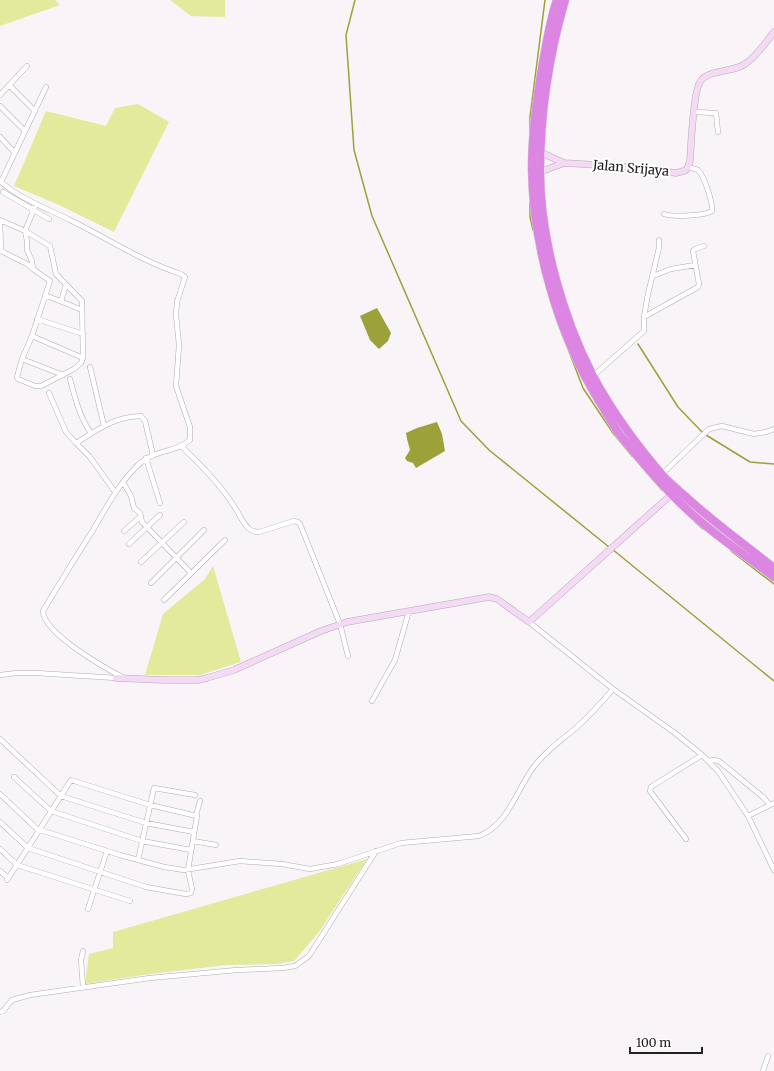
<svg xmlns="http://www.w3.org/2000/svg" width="774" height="1071" font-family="Merriweather,serif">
	<rect width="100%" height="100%" fill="#f8f4f8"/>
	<!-- green -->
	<path fill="#e3ea9b" d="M0 0H55L60 5 0 26Z
		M170 0H225V17L191 16Z
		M138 104 169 122 114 232 59 205 14 186 46 111 106 126 115 108Z
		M213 566 241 662 200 675H145L163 614 205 579Z
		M367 859 319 932 294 961 277 964 226 965 143 975 85 984 89 954 113 948V932Z"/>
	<!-- water -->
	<path fill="#9ca239" d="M377 308 391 333 388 341 379 349 370 340 360 316Z
		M437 422 442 434 445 451 416 468 413 463 407 461 405 458 410 450 407 439 406 433 417 428Z"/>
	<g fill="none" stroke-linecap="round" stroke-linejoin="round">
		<!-- stream -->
		<path stroke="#9ca239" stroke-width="1.5" d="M355 0 346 35 354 150 372 216 461 421 489 450 609 547
			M530 132V117L545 0
			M530 202V217L533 230
			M555 315 583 388 613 433 632 456
			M638 344 678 407 703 433
			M706 435 750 462 774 464
			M641 466 662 490
			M695 522 703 529
			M612 549 774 681
			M731 551 774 584"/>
		<defs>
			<path id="street" d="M9 85 35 111
				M0 95 27 66
				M0 106 25 131
				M695 112 716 113 718 132
				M0 137 15 153
				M0 181C20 199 46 208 70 220 107 238 141 261 181 274L185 277 177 302 176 315 179 345 176 386 190 427V440C174 454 154 448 136 467 118 485 106 508 93 530 76 557 59 584 43 611 43 633 105 668 124 678
				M1 182 46 87
				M3 192 49 219
				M36 204 25 231 27 241V250L32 261 33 269 50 281 32 336 22 359 63 375
				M664 214C672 217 705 216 712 211 713 203 704 175 698 170 696 169 691 168 689 167
				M33 269 27 264 1 251 0 220 25 231 50 246 56 274 82 301 83 358
				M653 276 671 269 695 265
				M45 295 82 310
				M61 301 66 285
				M644 317 698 287 699 284 693 251 695 249 704 246
				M37 319 83 334
				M22 359 17 377 18 379 35 386H41L74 369 81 363 83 358 32 336
				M90 367 104 426
				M593 376 644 331V317L648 294 659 248V240
				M70 379C75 398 80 418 91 433
				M49 393 66 432 76 443
				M181 446C204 468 226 490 241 518 246 526 249 532 259 532L294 521 298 522 300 524 340 624 348 656
				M146 458 160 503
				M662 474 709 429 722 426 754 434 766 432 774 429
				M123 482 131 496 134 508 140 513 142 522 191 573
				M115 492 90 457 76 443C99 429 113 417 141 416L145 421 153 455
				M124 531 141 516
				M129 544 160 515
				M141 562 184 522
				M151 583 204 530
				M164 600 225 540
				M529 622 613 689 675 733 702 755 718 771 748 816 774 870
				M0 675 17 673H36L116 678
				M372 701 395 660 409 611
				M0 739 61 796 146 823 194 832
				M708 761 714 760 719 761 763 797 770 805 774 803
				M14 777 51 811 142 841 191 850
				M0 794 37 829 120 855 164 867 184 870 240 861 282 864 310 869 338 864 401 843 479 836C508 825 516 791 533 768 545 751 562 740 577 727 590 715 602 702 613 689
				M196 815 200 801
				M748 816 770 805
				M0 822 28 848 146 887 186 894 191 893 192 889 188 870 197 816 150 805 71 780C50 813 29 847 7 880
				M686 839 650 791 651 787 654 785 702 755
				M193 841 216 845
				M0 849 17 865 130 901
				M138 860 154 788 195 795
				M0 871 8 878
				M88 909 107 851
				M83 951 81 960 83 987
				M0 1012 3 1011 12 1000 30 995 150 978 237 970 283 968 295 966 309 956 376 851
				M763 1071 768 1056"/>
			<path id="secondary" d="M540 152 564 163
				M540 172 564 163 631 167 676 173 684 171 687 169 690 161C691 146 693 92 700 82 708 69 732 73 745 64 757 56 765 43 774 32
				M116 678 164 680H198L207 678 234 670 321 631 347 622 489 597 497 599 529 622 672 494"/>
			<path id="highway" d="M557 0C550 20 547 41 543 62 537 97 532 133 532 168 533 247 558 334 599 401 606 412 612 424 620 435 644 465 670 496 700 521 723 541 749 558 774 577
				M565 0C549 55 540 114 540 172 540 238 563 318 593 376 613 413 638 447 665 478 671 484 678 490 685 496 713 522 744 544 774 568"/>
		</defs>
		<!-- street casing -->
		<use href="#street" stroke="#b0acb0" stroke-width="5.5"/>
		<!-- secondary casing -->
		<use href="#secondary" stroke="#b0acb0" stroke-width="7"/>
		<!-- highway casing -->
		<use href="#highway" stroke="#d3d3d3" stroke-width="9"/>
		<!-- street -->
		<use href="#street" stroke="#fff" stroke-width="4.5"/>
		<!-- secondary -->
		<use href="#secondary" stroke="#f5daf6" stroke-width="6"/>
		<!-- highway -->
		<use href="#highway" stroke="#dd85e2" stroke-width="8"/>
	</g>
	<g text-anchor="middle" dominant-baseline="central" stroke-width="4" stroke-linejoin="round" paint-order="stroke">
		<!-- street labels -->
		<g font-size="13" fill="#232223" stroke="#fff">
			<text transform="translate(631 168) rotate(5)">Jalan Srijaya</text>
		</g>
	</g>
	<!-- scale -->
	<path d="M630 1047v6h72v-6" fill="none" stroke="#232223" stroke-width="2"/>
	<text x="636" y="1047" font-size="12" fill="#232223" stroke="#ffffff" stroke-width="3" paint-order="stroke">100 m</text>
</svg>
